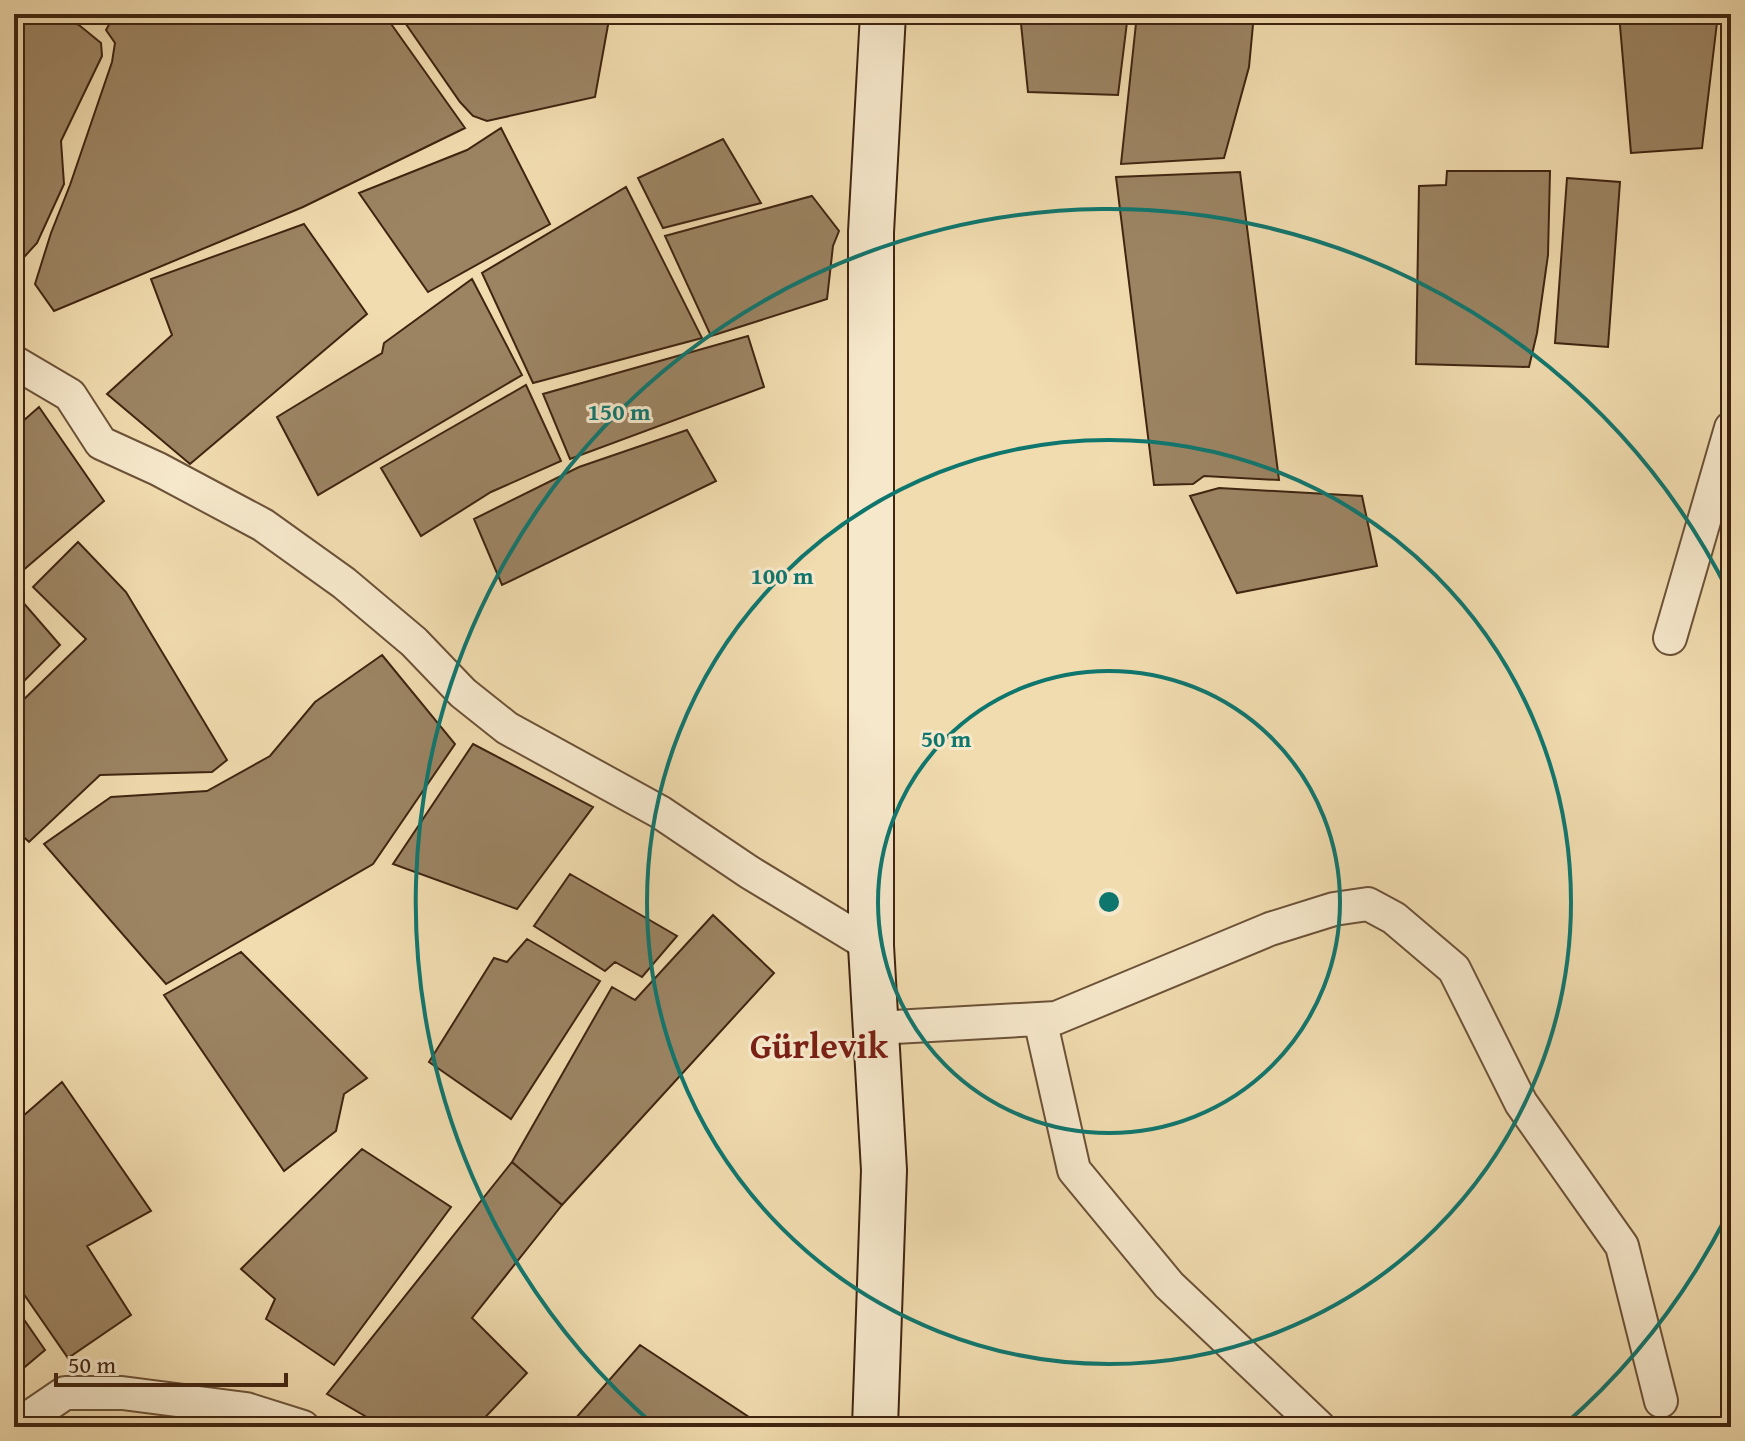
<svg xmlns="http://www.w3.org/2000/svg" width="1745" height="1441" font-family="'Gentium Book Plus',serif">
	<rect width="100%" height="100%" fill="#f1dcaf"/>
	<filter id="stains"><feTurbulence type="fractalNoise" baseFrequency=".0025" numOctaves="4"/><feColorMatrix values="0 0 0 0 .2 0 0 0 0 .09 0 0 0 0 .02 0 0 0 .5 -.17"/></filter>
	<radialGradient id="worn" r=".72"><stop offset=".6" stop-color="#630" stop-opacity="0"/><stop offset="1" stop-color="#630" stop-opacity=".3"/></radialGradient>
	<!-- building -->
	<path fill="#9c8463" stroke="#3f2410" stroke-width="2" d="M14 14H53L79 25 101 43 102 56 61 141 64 184 37 243 14 268Z
		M115 14H384L465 128 303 207 54 311 35 284 51 233 70 185 112 62 115 43 106 30Z
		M399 14H610L595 97 487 121 473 116 460 102Z
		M1020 14H1128L1118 95 1028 92Z
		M1137 14H1254L1249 67 1224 158 1121 164Z
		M1619 14H1718L1702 148 1631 153Z
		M501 128 550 224 428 292 359 193 467 150Z
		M723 139 761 203 663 228 638 178Z
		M1447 171H1550L1548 255 1537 333 1529 367 1416 364 1419 186 1446 185Z
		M1240 172 1279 480 1204 476 1193 484 1154 485 1116 177Z
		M1567 178 1620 182 1608 347 1555 343Z
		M626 187 702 338 533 383 482 273Z
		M812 196 839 231 833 246 827 299 711 336 665 236Z
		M304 224 367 314 190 464 107 394 172 335 151 279Z
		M472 279 522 375 318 495 277 417 382 353 384 343Z
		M748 336 764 387 570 459 543 394Z
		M526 385 561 461 491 492 421 536 381 468Z
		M39 407 104 501 14 578V429Z
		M687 430 716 481 502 585 474 519 579 467Z
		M1219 488 1362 496 1377 566 1237 593 1190 496Z
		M78 542 126 592 227 760 212 772 100 775 29 842 14 828V709L86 639 33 587Z
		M14 592 60 645 14 691Z
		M382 655 455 744 373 864 166 984 44 844 111 797 207 791 270 756 315 702Z
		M473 744 593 807 517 909 393 864Z
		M570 874 677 936 642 977 615 962 605 971 534 926Z
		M713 915 774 973 562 1205 512 1162 612 987 635 1000Z
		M527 939 600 981 511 1119 429 1062 494 958 507 962Z
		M241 952 367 1078 344 1094 336 1131 284 1171 164 995Z
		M62 1082 151 1211 87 1246 131 1315 68 1358 14 1280V1124Z
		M362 1149 451 1207 334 1365 266 1319 275 1299 241 1269Z
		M512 1162 562 1205 472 1318 527 1373 476 1427H384L327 1394Z
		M14 1305 45 1350 14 1376Z
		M640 1345 764 1427H568Z"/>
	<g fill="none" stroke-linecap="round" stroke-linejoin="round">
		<defs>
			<path id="street" d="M14 362 70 395 101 443 158 469 263 525 344 583 414 642 463 693 507 728 660 812 749 872 871 946
				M1670 638 1731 428
				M1040 1019 1074 1170 1169 1285 1319 1427
				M876 1028 1056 1018 1270 929 1334 909 1368 904 1394 918 1454 969 1521 1103 1622 1246 1661 1401
				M15 1427 65 1393H122L246 1409 303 1427"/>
			<path id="secondary" d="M875 1427 884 1170 871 946V232L883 14"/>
		</defs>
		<!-- street casing -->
		<use href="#street" stroke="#6c5238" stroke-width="36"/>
		<!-- secondary casing -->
		<use href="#secondary" stroke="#3f2410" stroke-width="48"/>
		<!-- street -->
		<use href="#street" stroke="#f6e8cb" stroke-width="32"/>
		<!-- secondary -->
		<use href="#secondary" stroke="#f6e8cb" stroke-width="44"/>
	</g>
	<!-- distance rings -->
	<g fill="none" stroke="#0f766e" stroke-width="4">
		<circle cx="1109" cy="902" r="231"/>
		<circle cx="1109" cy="902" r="462"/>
		<path d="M1729 1211A693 693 0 0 1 1564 1425M654 1425A693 693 0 1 1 1729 593"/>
	</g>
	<g text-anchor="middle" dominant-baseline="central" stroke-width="6" stroke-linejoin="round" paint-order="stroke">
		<!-- district labels -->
		<g font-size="36" font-weight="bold" fill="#7a1f14" stroke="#f6e8cb">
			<text x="819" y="1044">Gürlevik</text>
		</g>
	</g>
	<circle cx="1109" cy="902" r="12" fill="#0f766e" stroke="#f6e8cb" stroke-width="4"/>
	<g font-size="24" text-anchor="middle" font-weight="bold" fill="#0f766e" stroke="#f6e8cb" stroke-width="6" stroke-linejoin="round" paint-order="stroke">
		<text x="619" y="420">150 m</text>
		<text x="782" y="584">100 m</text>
		<text x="946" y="747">50 m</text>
	</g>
	<!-- margin -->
	<rect width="1745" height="1441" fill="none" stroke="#f1dcaf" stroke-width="48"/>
	<rect x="16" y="16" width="1713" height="1409" fill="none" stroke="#3f2410" stroke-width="4"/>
	<rect x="24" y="24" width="1697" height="1393" fill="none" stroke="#3f2410" stroke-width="2"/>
	<!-- scale -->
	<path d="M56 1373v12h230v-12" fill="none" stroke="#3f2410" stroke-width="4"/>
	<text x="68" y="1373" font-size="24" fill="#3f2410" stroke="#f6e8cb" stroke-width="6" paint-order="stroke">50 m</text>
	<rect width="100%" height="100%" filter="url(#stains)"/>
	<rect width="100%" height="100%" fill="url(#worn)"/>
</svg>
